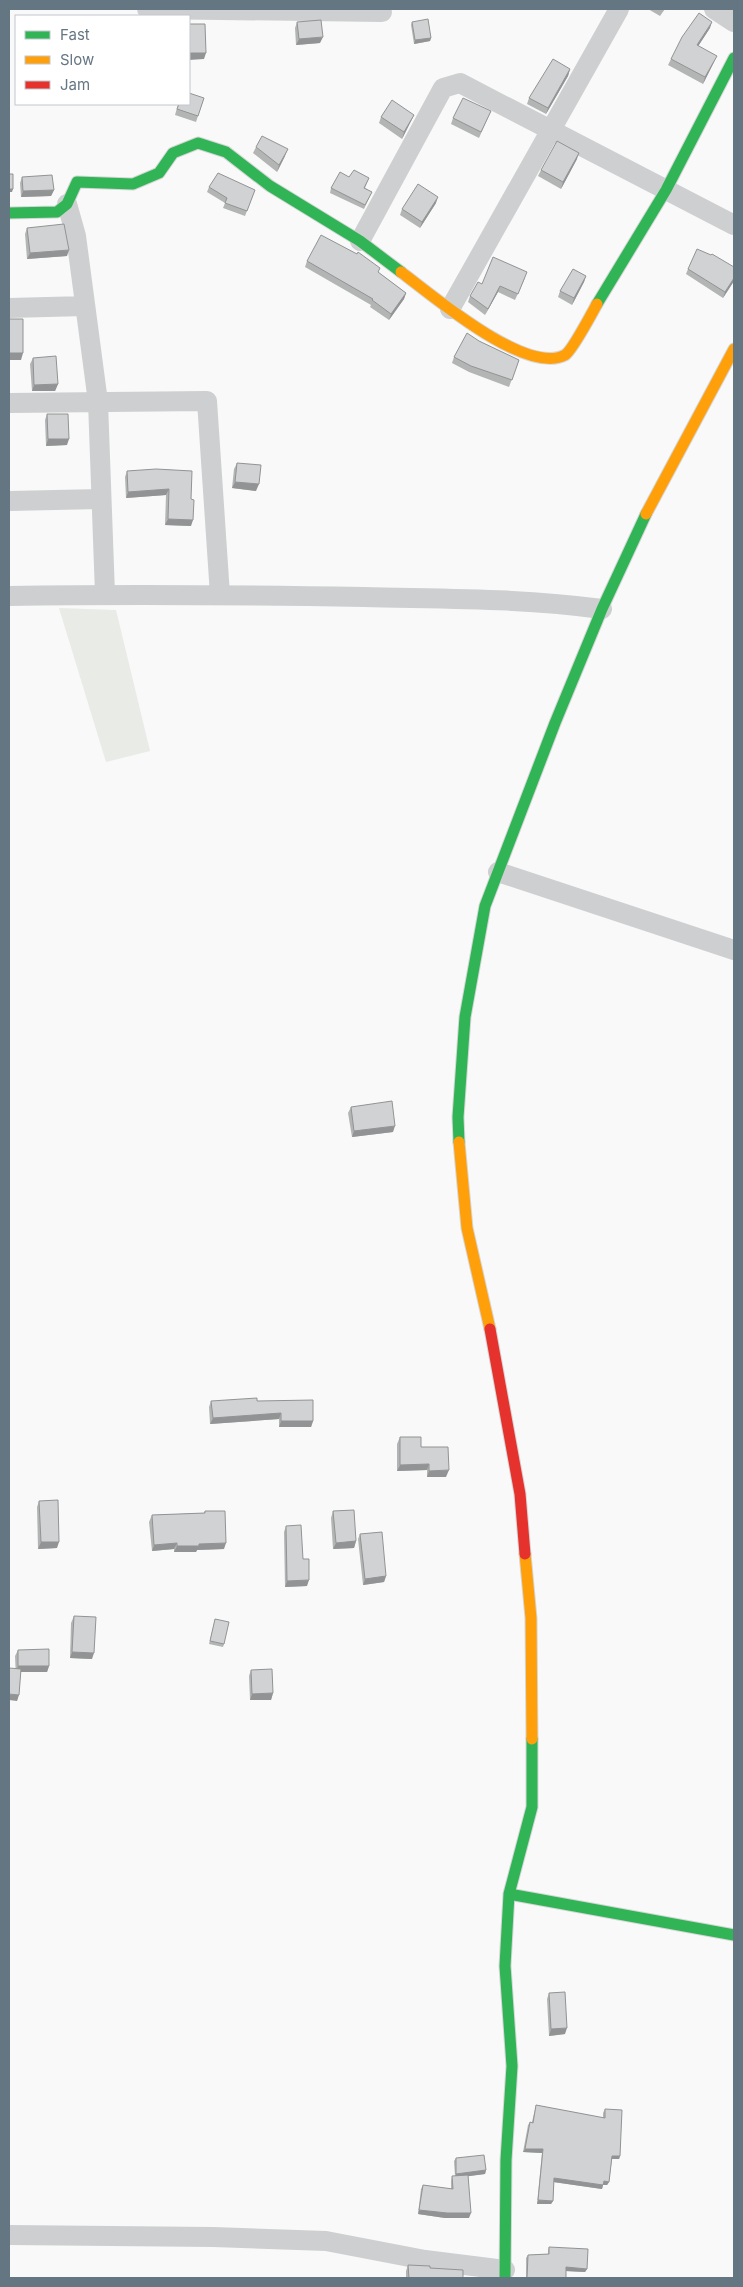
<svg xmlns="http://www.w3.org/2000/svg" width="743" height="2287" font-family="Inter,sans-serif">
	<rect width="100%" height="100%" fill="#f9f9f9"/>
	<!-- green -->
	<path fill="#e8ebe6" d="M59 608 116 610 150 751 106 762Z"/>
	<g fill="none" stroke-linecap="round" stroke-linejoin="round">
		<defs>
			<path id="fast" d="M9 213 57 212 67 204 77 182 133 184 159 173 173 153 198 143 226 152 270 186 360 241 401 272
				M597 304 666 190 734 58
				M459 1142 458 1117 465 1017 485 906 555 723 602 609 646 514
				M509 1894 734 1935
				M505 2278 506 2160 512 2066 505 1966 509 1894 532 1807V1739"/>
			<path id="slow" d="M401 272C432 295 526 376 565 355 572 351 592 313 597 304
				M646 514 734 349
				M459 1142 467 1228 490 1329
				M525 1554 531 1618 532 1739"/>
			<path id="jam" d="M490 1329 520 1494 525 1554"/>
		</defs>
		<!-- fast casing -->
		<use href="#fast" stroke="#d5d6d7" stroke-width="13"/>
		<!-- slow casing -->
		<use href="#slow" stroke="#d5d6d7" stroke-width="13"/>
		<!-- jam casing -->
		<use href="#jam" stroke="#d5d6d7" stroke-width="13"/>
		<!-- street -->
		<path stroke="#cecfd0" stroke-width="20" d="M147 9 382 12
			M714 9 734 22
			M67 204 76 236 98 402 105 594
			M360 241 443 88 460 83 734 225
			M9 308 85 306
			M450 309 619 9
			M9 403 207 401 220 595
			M9 501 101 499
			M9 596C127 594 246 595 364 597 443 599 523 598 602 609
			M498 872 734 950
			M9 2235 213 2237 326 2241 425 2260 505 2270"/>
		<!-- fast -->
		<use href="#fast" stroke="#30b455" stroke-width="11"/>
		<!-- slow -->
		<use href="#slow" stroke="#ff9f0a" stroke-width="11"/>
		<!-- jam -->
		<use href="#jam" stroke="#e5322d" stroke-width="11"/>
	</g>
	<!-- wall -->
	<path fill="#b3b5b5" d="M648 9H665L660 16Z
		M297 22 320 43 296 45 295 28Z
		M412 22 431 38 430 41 414 44 411 25Z
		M710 28 698 46 714 62 703 84 668 65 671 59Z
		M570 69 568 76 546 114 527 104 529 98Z
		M204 98 196 122 175 115 178 104Z
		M491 111 479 138 451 124 453 118Z
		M414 115 402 139 379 123 381 117Z
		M256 147 285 156 277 172 253 153Z
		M577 159 561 189 538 176 541 170Z
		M22 177 54 190 51 196 21 197 20 183Z
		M349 177 369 178 365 188 372 192 364 209 330 193 331 188Z
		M209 187 255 190 245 216 223 208 225 203 207 192Z
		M436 203 420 228 400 215 402 209Z
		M27 228 67 256 27 259 25 234Z
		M307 261 380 268 378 272 406 293 404 299 389 320 370 307 371 305 305 267Z
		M734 267V281L723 298 686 274 688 269Z
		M586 276 584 282 572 305 558 297 560 291Z
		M525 278 515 300 498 292 485 315 468 302 470 296 482 284Z
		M479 341 519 360 509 387 469 372 452 363 454 357Z
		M33 358 58 384 55 391H32L30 364Z
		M47 414 67 445 46 446 45 420Z
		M237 463 256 491 232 488 234 469Z
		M127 471 191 499V526L165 525 166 495 126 498 125 477Z
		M351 1107 393 1132 352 1137 348 1113Z
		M211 1401H257L313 1421 311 1427H279V1419L210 1424 209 1407Z
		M400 1437 421 1447 446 1477H427V1470L397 1471V1444Z
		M39 1501 57 1548 38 1549 37 1507Z
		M205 1511 224 1549 197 1550 196 1552H174V1549L152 1551 149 1522 152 1515 204 1513Z
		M333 1511 356 1541 354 1548 333 1549 331 1518Z
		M286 1526 303 1559 307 1586 285 1587 284 1532Z
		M360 1534 386 1576 384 1582 363 1585 358 1539Z
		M74 1616 92 1659 70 1658 71 1623Z
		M215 1619 224 1644 223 1647 209 1644Z
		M18 1650 49 1666 47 1672H21L17 1701 15 1656Z
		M251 1670 273 1693 271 1700H250L249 1676Z
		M549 1993 565 2034 549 2036 547 1999Z
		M536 2105 603 2118V2113L605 2109 620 2156 619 2159H612L609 2182 607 2185H603L602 2189 554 2182 553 2201 551 2204H537L542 2153 523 2152 528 2125 530 2122H532Z
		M456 2158 486 2170 485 2174 468 2176 469 2218H445L418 2214 421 2189 423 2185 451 2189V2181L452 2176H455L454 2161Z
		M549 2247 587 2269 585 2272 566 2271V2278H526V2258L528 2255 548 2254V2250Z
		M408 2265 463 2278H406V2271Z"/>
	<!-- shaded-wall -->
	<path fill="#929394" d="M712 22 710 28 695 51 697 45Z
		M323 37 320 43 296 45 299 39Z
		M431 38 430 41 414 44 415 40Z
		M189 53H206L204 59 189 60Z
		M717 56 703 84 705 77Z
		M570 69 568 76 546 114 548 108Z
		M414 115 402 139 404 132Z
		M288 149 285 156 277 172 279 165Z
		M579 153 577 159 561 189 563 182Z
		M9 189H13L12 192H9Z
		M54 190 51 196 21 197 23 191Z
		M438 197 436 203 420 228 422 222Z
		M69 250 67 256 27 259 30 253Z
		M586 276 584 282 572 305 574 298Z
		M734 278V281L723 298 725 292Z
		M500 286 498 292 485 315 488 309Z
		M406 293 404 299 389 320 391 314Z
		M9 353H23L21 360H9Z
		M58 384 55 391H32L34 385Z
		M48 439H69L67 445 46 446Z
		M235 482 259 484 256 491 232 488Z
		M169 489 166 495 126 498 128 492Z
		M168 519 193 520 191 526 165 525Z
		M395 1126 393 1132 352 1137 354 1131Z
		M281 1413 279 1419 210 1424 213 1418Z
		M281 1421H313L311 1427H279Z
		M429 1464 427 1470 397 1471 400 1465Z
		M449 1470 446 1477H427L429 1471Z
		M356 1541 354 1548 333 1549 336 1543Z
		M41 1542H59L57 1548 38 1549Z
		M177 1543 174 1549 152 1551 154 1545Z
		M226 1543 224 1549 197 1550 196 1552H174L177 1546 199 1544Z
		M386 1576 384 1582 363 1585 365 1579Z
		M309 1580 307 1586 285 1587 287 1581Z
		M72 1652 94 1653 92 1659 70 1658Z
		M18 1666H49L47 1672H15Z
		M273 1693 271 1700H250L252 1694Z
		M9 1694 19 1695 17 1701 9 1700Z
		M567 2028 565 2034 549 2036 551 2029Z
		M525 2149H543L542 2153 523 2152Z
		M612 2156H620L619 2159H611Z
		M486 2170 485 2174 455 2178 456 2174Z
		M554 2178 603 2185 602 2189 553 2182Z
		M604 2181 609 2182 607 2185H603Z
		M538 2200 553 2201 551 2204H537Z
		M419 2210 471 2213 469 2218H445L418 2214Z
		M566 2267 587 2269 585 2272 565 2271Z"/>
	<!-- building -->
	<path fill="#d0d2d3" stroke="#929394" d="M699 13 712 22 697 45 717 56 705 77 671 59 682 37Z
		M428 19 431 38 415 40 412 22Z
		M321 20 323 37 299 39 297 22Z
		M189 24H205L206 53H189Z
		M553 59 570 69 548 108 529 98Z
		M189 93 204 98 198 116 177 109 179 104H189Z
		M463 98 491 111 481 132 453 118Z
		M392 100 414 115 404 132 381 117Z
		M262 136 288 149 279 165 256 147Z
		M557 141 579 153 563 182 541 170Z
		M354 170 369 178 364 188 372 192 365 205 331 188 340 172 349 177Z
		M218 173 255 190 247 211 225 203 227 198 209 187Z
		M9 174H13V189H9Z
		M52 175 54 190 23 191 22 177Z
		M418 184 438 197 422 222 402 209Z
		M64 224 69 250 30 253 27 228Z
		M321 235 357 254 358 252 380 268 378 272 406 293 391 314 372 300 373 299 307 261Z
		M697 249 711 255 712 254 734 267V278L725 292 688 269Z
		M493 257 527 272 518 294 500 286 488 309 470 296 478 282 482 284Z
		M573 269 586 276 574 298 560 291Z
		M9 319H23V353H9Z
		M467 333 479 341 519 360 512 380 471 366 454 357Z
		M56 356 58 384 34 385 33 358Z
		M47 414H68L69 439H48Z
		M237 463 261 465 259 484 235 482Z
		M156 469 192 471 191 499 194 500 193 520 168 519 169 489 128 492 127 471Z
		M392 1101 395 1126 354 1131 351 1107Z
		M257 1398V1401L313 1400V1421H281V1413L213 1418 211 1401Z
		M400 1437H421V1447H448L449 1470 429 1471V1464L400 1465Z
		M58 1500 59 1542H41L39 1501Z
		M354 1510 356 1541 336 1543 333 1511Z
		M205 1511H225L226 1543 199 1544V1546H177V1543L154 1545 152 1515 205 1513Z
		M301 1525 303 1559H309V1580L287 1581 286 1526Z
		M382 1532 386 1576 365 1579 360 1534Z
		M74 1616 96 1617 94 1653 72 1652Z
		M215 1619 229 1622 224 1644 210 1641Z
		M49 1649V1666H18V1650Z
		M9 1668 21 1669 19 1695 9 1694Z
		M272 1669 273 1693 252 1694 251 1670Z
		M565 1992 567 2028 551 2029 549 1993Z
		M536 2105 605 2118V2109L622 2110 620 2156H612L609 2182 604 2181 603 2185 554 2178 553 2201 538 2200 543 2149H525L530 2122 533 2123Z
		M484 2155 486 2170 456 2174V2158Z
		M468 2175 471 2213H447L419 2210 423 2185 453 2189 452 2176Z
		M549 2247 588 2249 587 2269 566 2267V2278H527L528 2255 549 2254Z
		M408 2265 430 2266V2268L463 2270V2278H409Z"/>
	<!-- border -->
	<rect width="743" height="2287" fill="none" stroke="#657683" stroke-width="20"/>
	<!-- legend -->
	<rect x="15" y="15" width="175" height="90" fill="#ffffff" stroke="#c1c8cd"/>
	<rect x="25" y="31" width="25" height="8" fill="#30b455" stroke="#c1c8cd"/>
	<text x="60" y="40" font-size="15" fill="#657683">Fast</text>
	<rect x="25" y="56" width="25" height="8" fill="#ff9f0a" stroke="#c1c8cd"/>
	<text x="60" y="65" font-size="15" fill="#657683">Slow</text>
	<rect x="25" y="81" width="25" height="8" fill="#e5322d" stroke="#c1c8cd"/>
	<text x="60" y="90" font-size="15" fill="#657683">Jam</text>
</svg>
